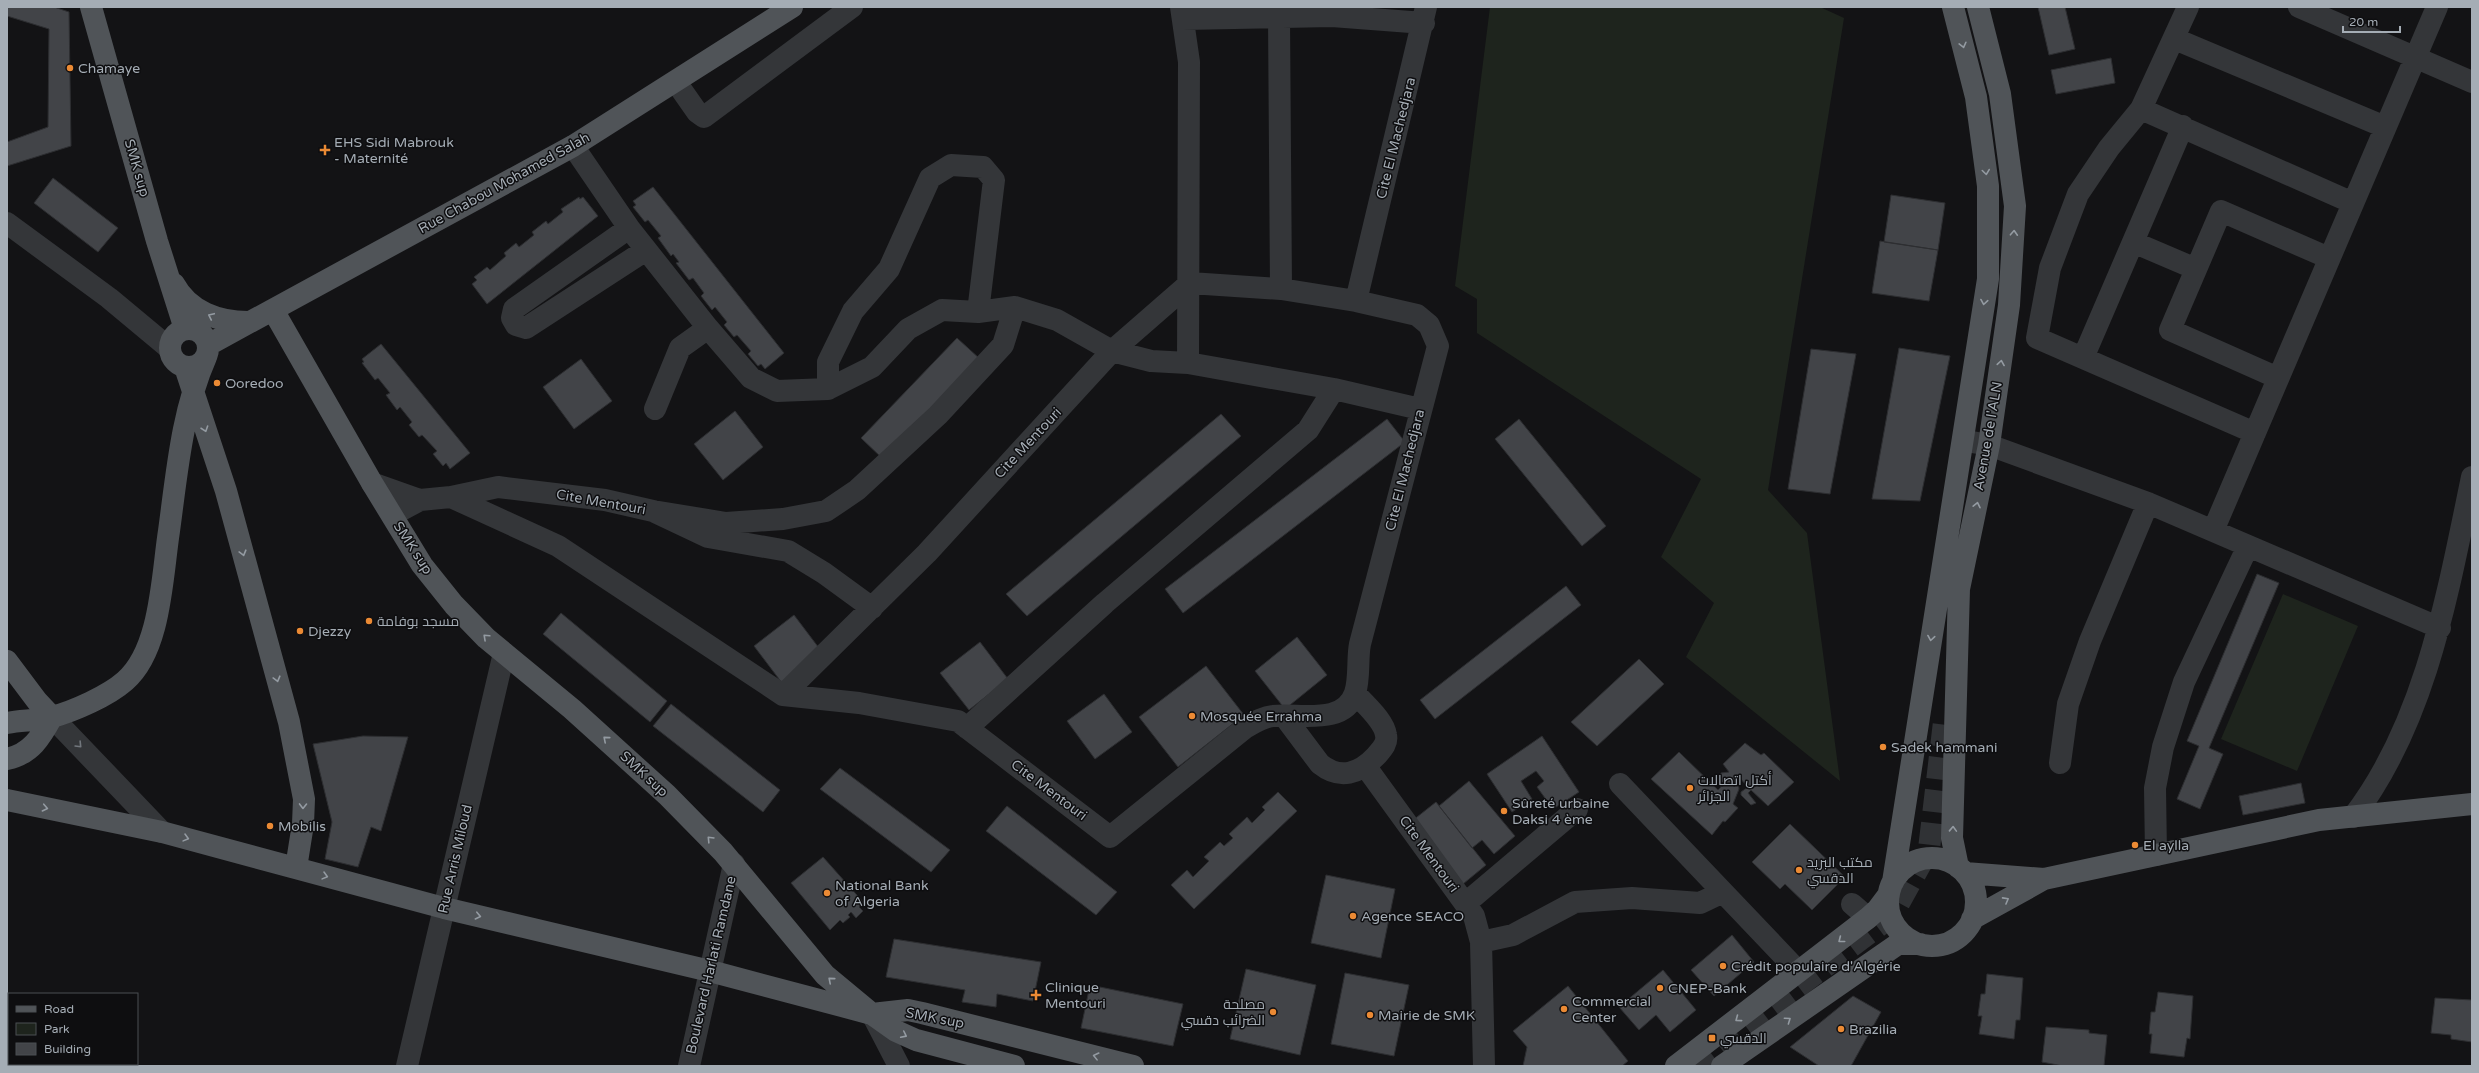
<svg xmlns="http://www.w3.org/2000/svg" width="2479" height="1073" font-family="'Varela Round',Cairo,sans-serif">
	<rect width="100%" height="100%" fill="#131315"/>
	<!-- green -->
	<path fill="#1e241d" d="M1490 7H1820L1844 18 1768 490 1807 533 1840 781 1686 657 1714 603 1661 557 1701 479 1477 333V299L1455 286Z
		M2283 594 2358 626 2297 771 2221 739Z"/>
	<!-- building -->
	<path fill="#424448" stroke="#2d2e31" d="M7 7H54L69 12 71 146 7 166V142L48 127 49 29 7 16Z
		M2038 7H2065L2075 49 2049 55Z
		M2111 58 2115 83 2056 94 2051 70Z
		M53 178 118 228 98 252 34 203Z
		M653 187 784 353 765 369 761 364 758 366 748 354 751 351 737 335 734 337 724 325 727 322 715 307 712 310 701 296 704 293 693 278 689 280 676 263 679 262 673 254 671 256 658 238 661 236 648 220 645 222 633 207 636 205 633 201Z
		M1891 195 1945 203 1938 250 1884 242Z
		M579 197 580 199 583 197 598 216 487 304 472 284 477 280 474 277 487 267 490 270 506 256 504 253 516 243 519 247 534 235 532 232 546 221 548 224 563 212 561 209Z
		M1880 241 1938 250 1929 301 1872 293Z
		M957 338 980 359 883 459 861 438Z
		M381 344 470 453 450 469 446 463 443 466 433 454 437 451 422 435 419 437 409 425 412 422 400 407 397 410 386 395 390 393 378 378 375 380 362 363 364 362 362 359Z
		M1899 348 1950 356 1920 501 1872 499Z
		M1811 349 1856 354 1830 494 1788 489Z
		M581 359 612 401 574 429 543 387Z
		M735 411 763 447 723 480 694 444Z
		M1221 414 1241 436 1027 616 1006 594Z
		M1387 419 1405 442 1183 613 1165 589Z
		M1519 419 1606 526 1582 546 1495 439Z
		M2257 574 2279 583 2209 748 2223 754 2200 809 2177 799 2199 746 2187 741Z
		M1566 586 1581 605 1435 719 1420 700Z
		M561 613 667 701 650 722 543 634Z
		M794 615 822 652 782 683 754 646Z
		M1297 637 1327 675 1285 709 1255 671Z
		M980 642 1008 679 969 710 940 673Z
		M1639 659 1664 684 1597 746 1571 722Z
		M1206 666 1244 715 1178 767 1139 717Z
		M1104 694 1132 732 1095 759 1067 721Z
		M671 704 780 790 763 812 653 726Z
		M363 736 408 737 381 831 371 827 358 867 325 859 332 822 313 744Z
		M1542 736 1579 792 1553 809 1537 787 1544 781 1536 771 1521 781 1532 799 1512 812 1487 774Z
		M1745 743 1761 755 1764 753 1794 782 1768 806 1751 790 1748 793 1756 803 1751 805 1741 795V792L1748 787 1737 775 1739 789 1733 804 1738 808 1725 822 1723 821 1712 835 1651 779 1679 752 1718 790 1721 787 1718 779 1721 773 1729 772 1723 764Z
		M840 768 950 850 931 872 820 789Z
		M1469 781 1515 836 1494 854 1482 840 1472 848 1439 806Z
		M2301 783 2305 803 2243 815 2239 796Z
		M1278 792 1297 811 1194 909 1171 885 1187 870 1193 877 1209 861 1204 857 1220 842 1224 846 1233 838 1229 834 1247 817 1252 823 1265 810 1262 807Z
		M1436 802 1486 865 1463 884 1412 821Z
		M1007 806 1117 892 1096 915 986 831Z
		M1790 824 1845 877 1812 910 1785 884 1780 889 1752 862Z
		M823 857 864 903 859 907 863 911 856 918 851 912 848 915 850 917 843 923 840 920 830 930 791 883Z
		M1326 875 1395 889 1381 958 1311 943Z
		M1732 935 1754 962 1714 996 1691 970Z
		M894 939 1041 962 1033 1001 997 994 996 1007 962 1002 965 990 886 977Z
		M1246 969 1316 985 1300 1055 1230 1039Z
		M1663 970 1696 1010 1670 1032 1656 1015 1639 1030 1619 1007Z
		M1345 973 1409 985 1394 1056 1331 1044Z
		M1987 974 2023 978 2020 1020H2016L2014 1039 1979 1034 1982 1016H1978L1981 994H1985Z
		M1090 985 1183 1004 1173 1046 1081 1028Z
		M1568 986 1628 1061 1622 1066H1523L1527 1047 1513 1031Z
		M2158 992 2193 996 2190 1039 2187 1038 2184 1057 2150 1053 2152 1034H2149L2151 1012H2155Z
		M1853 996 1881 1012 1851 1066H1819L1790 1047Z
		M2435 998 2472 1000V1042L2451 1039V1035L2431 1033Z
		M2046 1027 2089 1030V1033L2107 1035 2104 1066H2063L2042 1062Z"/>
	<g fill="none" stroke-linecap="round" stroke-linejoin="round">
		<!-- major-tunnel -->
		<path stroke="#303235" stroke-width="22" stroke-dasharray="22 11" stroke-linecap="butt" d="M1693 1066 1892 916 1929 849 1944 722"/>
		<!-- minor -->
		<path stroke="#343639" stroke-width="22" d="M1181 7 1189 62 1188 363
			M2188 7 2141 109 2109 148 2078 194 2050 268 2037 338 2255 433
			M2299 7 2472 82
			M1279 17 1281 289
			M1184 19 1332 16 1424 23
			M2175 39 2385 127
			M676 82 697 112 704 117 852 7
			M2141 109 2353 203
			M573 146 629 228 708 328 751 378 777 391 828 389 872 367 908 329 942 310 978 312 1015 307 1057 320 1112 351 1151 361 1188 363 1334 389 1420 409
			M7 223 109 298 169 348
			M629 228 514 309 512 318 516 325 526 328 646 250
			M2133 242 2196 269
			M1356 301 1426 7
			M2083 358 2183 126
			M2278 378 2170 330 2221 211 2329 258
			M828 389V362L853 311 889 269 930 178 951 165 983 167 994 180 978 312
			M655 409 680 348 708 328
			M1972 442 1989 445 2148 503 2440 628
			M372 483 420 500
			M451 497 498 487 605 500 653 511 708 537 788 551 824 573 872 608
			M653 511 726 523 783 519 826 511 857 490 938 415 1003 345 1015 307
			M392 515 420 500 451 497 558 546 783 695 859 703 958 721 1110 837 1245 728C1254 723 1262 717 1273 716 1299 713 1344 726 1355 693 1360 678 1357 659 1360 644L1438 346 1429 325 1417 315 1356 301 1281 289 1190 283 1112 351 927 553 783 695
			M2213 531 2437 7
			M1284 716 1320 764C1340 780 1359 774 1376 756 1381 750 1388 744 1386 735 1384 720 1364 704 1355 693
			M52 717 162 832
			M967 728 1105 603 1308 430 1334 389
			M2060 763 2068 704 2090 641 2148 503
			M1366 767 1474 916 1481 942 1484 1066
			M1620 784 1799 972
			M2353 817C2426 722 2448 592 2472 477
			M2156 855 2155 788 2163 747 2184 682 2248 546
			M1466 903 1577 809
			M1852 904 1868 918
			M1481 942 1513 935 1575 902 1632 898 1700 903 1723 892
			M872 1014 899 1066
			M407 1066 504 653
			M689 1066 734 864"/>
		<!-- major -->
		<path stroke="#505458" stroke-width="22" d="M91 7 157 241 185 329
			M174 284C189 312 219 322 248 322
			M273 310 372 483 422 565 454 605 486 638 572 709 667 795 723 852 825 975 872 1014 908 1010 922 1013 1133 1066
			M170 348a19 19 0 1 1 38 0a19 19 0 1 1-38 0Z
			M208 345 573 146 792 7
			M185 367 226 491 289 722 304 799 303 824 296 868
			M7 661 37 701 52 717
			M7 723C22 720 37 721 52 717 74 711 108 696 125 681 161 650 162 576 169 531 177 472 182 411 206 357
			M7 759C31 754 41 737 52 717
			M7 800 162 832 444 908 710 971 872 1014 896 1031 916 1040 1014 1066
			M1888 902a44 44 0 1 1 88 0a44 44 0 1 1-88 0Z
			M1958 867 1952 838 1959 589 1989 445 2009 305 2015 206 2000 94 1978 7
			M1965 873 2044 879 2319 820 2472 804
			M1893 882 1988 279V186L1976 97 1953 7
			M1972 919 2044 879
			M1676 1066 1868 918 1877 910 1889 894
			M1722 1066 1898 944H1920"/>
	</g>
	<!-- one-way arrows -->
	<defs><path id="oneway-chevron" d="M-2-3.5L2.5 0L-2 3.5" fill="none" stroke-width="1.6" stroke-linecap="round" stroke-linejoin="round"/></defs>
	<g stroke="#949ba2">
		<use href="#oneway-chevron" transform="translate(1963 45) rotate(76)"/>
		<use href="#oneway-chevron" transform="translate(1986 172) rotate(82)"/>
		<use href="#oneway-chevron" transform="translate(2014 233) rotate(-87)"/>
		<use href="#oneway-chevron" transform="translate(1984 302) rotate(99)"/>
		<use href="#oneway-chevron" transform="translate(211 316) rotate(-155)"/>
		<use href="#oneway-chevron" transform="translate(2001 363) rotate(-81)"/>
		<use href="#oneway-chevron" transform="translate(205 429) rotate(71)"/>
		<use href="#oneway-chevron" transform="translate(1977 505) rotate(-78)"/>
		<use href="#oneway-chevron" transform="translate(243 553) rotate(75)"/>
		<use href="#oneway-chevron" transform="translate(486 637) rotate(-137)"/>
		<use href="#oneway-chevron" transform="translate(1931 638) rotate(99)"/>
		<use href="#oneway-chevron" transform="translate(277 679) rotate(75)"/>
		<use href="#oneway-chevron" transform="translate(606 739) rotate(-139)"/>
		<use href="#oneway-chevron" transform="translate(303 806) rotate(91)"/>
		<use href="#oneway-chevron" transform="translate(45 808) rotate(12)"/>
		<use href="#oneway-chevron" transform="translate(1953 829) rotate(-88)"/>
		<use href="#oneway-chevron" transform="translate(186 838) rotate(15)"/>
		<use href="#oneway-chevron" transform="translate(710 839) rotate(-134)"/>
		<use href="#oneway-chevron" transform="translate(325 876) rotate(15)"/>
		<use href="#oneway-chevron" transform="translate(2006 900) rotate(-29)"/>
		<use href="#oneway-chevron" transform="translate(478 916) rotate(13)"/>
		<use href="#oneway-chevron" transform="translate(1841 940) rotate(142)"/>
		<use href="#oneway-chevron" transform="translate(831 980) rotate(-139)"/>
		<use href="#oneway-chevron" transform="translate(1738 1019) rotate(143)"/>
		<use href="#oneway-chevron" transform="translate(1788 1020) rotate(-35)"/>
		<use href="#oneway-chevron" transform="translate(904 1035) rotate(26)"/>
		<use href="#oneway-chevron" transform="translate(1096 1056) rotate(-166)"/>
	</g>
	<use stroke="#72777d" href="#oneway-chevron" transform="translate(79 745) rotate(46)"/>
	<!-- markers -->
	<g fill="#eb8a34" stroke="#0e0e10" stroke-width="1.5">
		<circle cx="70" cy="68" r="4"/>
		<path d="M323 144h4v4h4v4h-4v4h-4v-4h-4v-4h4z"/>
		<circle cx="217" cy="383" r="4"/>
		<circle cx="369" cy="621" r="4"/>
		<circle cx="300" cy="631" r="4"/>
		<circle cx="1192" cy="716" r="4"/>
		<circle cx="1883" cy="747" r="4"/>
		<circle cx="1690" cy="788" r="4"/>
		<circle cx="1504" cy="811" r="4"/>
		<circle cx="270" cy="826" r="4"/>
		<circle cx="2135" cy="845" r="4"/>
		<circle cx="1799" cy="870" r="4"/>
		<circle cx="827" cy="893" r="4"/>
		<circle cx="1353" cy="916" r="4"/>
		<circle cx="1723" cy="966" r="4"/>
		<circle cx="1660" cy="988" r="4"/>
		<path d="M1034 989h4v4h4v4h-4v4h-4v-4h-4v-4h4z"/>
		<circle cx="1564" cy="1009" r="4"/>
		<circle cx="1273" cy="1012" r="4"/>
		<circle cx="1370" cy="1015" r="4"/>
		<circle cx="1841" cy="1029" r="4"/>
		<rect x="1708" y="1034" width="8" height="8" rx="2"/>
	</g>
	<g text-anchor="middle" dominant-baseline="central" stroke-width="3" stroke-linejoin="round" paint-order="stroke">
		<!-- poi labels -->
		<g font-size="14" fill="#a5adb5" stroke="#0e0e10" text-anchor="start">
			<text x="78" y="68">Chamaye</text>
			<text x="334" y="142">EHS Sidi Mabrouk<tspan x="334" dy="16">- Maternité</tspan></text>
			<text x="225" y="383">Ooredoo</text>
			<text x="377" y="621">مسجد بوفامة</text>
			<text x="308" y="631">Djezzy</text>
			<text x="1200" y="716">Mosquée Errahma</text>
			<text x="1891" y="747">Sadek hammani</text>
			<text x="1698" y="780">أكتل اتصالات<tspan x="1698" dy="16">الجزائر</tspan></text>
			<text x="1512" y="803">Sûreté urbaine<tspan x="1512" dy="16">Daksi 4 ème</tspan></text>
			<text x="278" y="826">Mobilis</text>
			<text x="2143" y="845">El aylla</text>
			<text x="1807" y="862">مكتب البريد<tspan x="1807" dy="16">الدقسي</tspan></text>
			<text x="835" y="885">National Bank<tspan x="835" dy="16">of Algeria</tspan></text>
			<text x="1361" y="916">Agence SEACO</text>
			<text x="1731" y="966">Crédit populaire d'Algérie</text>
			<text x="1045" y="987">Clinique<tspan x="1045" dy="16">Mentouri</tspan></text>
			<text x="1668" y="988">CNEP-Bank</text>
			<text x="1572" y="1001">Commercial<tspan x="1572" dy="16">Center</tspan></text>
			<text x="1265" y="1004" text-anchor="end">مصلحة<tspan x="1265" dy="16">الضرائب دقسي</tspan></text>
			<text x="1378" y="1015">Mairie de SMK</text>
			<text x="1849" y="1029">Brazilia</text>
			<text x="1720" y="1038">الدقسي</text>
		</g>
		<!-- street labels -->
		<g font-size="14" fill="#a5adb5" stroke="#0e0e10">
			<text transform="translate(1396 138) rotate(-76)">Cite El Machedjara</text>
			<text transform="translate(137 168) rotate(74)">SMK sup</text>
			<text transform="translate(504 183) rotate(-29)">Rue Chabou Mohamed Salah</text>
			<text transform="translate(1988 436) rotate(-80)">Avenue de l'ALN</text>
			<text transform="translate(1028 443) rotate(-47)">Cite Mentouri</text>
			<text transform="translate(1405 470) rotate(-76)">Cite El Machedjara</text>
			<text transform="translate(601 502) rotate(10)">Cite Mentouri</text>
			<text transform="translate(413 548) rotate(57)">SMK sup</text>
			<text transform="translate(644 774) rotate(43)">SMK sup</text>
			<text transform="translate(1049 790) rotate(37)">Cite Mentouri</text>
			<text transform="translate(1429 854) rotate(54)">Cite Mentouri</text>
			<text transform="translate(455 859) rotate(-77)">Rue Arris Miloud</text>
			<text transform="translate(711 965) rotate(-77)">Boulevard Harlati Ramdane</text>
			<text transform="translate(935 1018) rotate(11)">SMK sup</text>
		</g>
	</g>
	<!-- border -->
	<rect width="2479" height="1073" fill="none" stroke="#a5adb5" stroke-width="16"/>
	<!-- legend -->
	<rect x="8" y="993" width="130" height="72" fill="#0e0e10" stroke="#4a4e52"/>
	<rect x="16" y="1006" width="20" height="6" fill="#505458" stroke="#4a4e52"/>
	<text x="44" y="1013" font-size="12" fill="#a5adb5">Road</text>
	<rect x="16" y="1023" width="20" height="12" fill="#1e241d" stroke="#4a4e52"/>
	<text x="44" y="1033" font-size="12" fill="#a5adb5">Park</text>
	<rect x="16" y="1043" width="20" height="12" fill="#424448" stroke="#4a4e52"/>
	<text x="44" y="1053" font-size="12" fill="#a5adb5">Building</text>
	<!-- scale -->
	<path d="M2343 26v6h57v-6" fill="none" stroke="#a5adb5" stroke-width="2"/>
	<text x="2349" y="26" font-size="12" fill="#a5adb5" stroke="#0e0e10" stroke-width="3" paint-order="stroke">20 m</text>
</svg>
